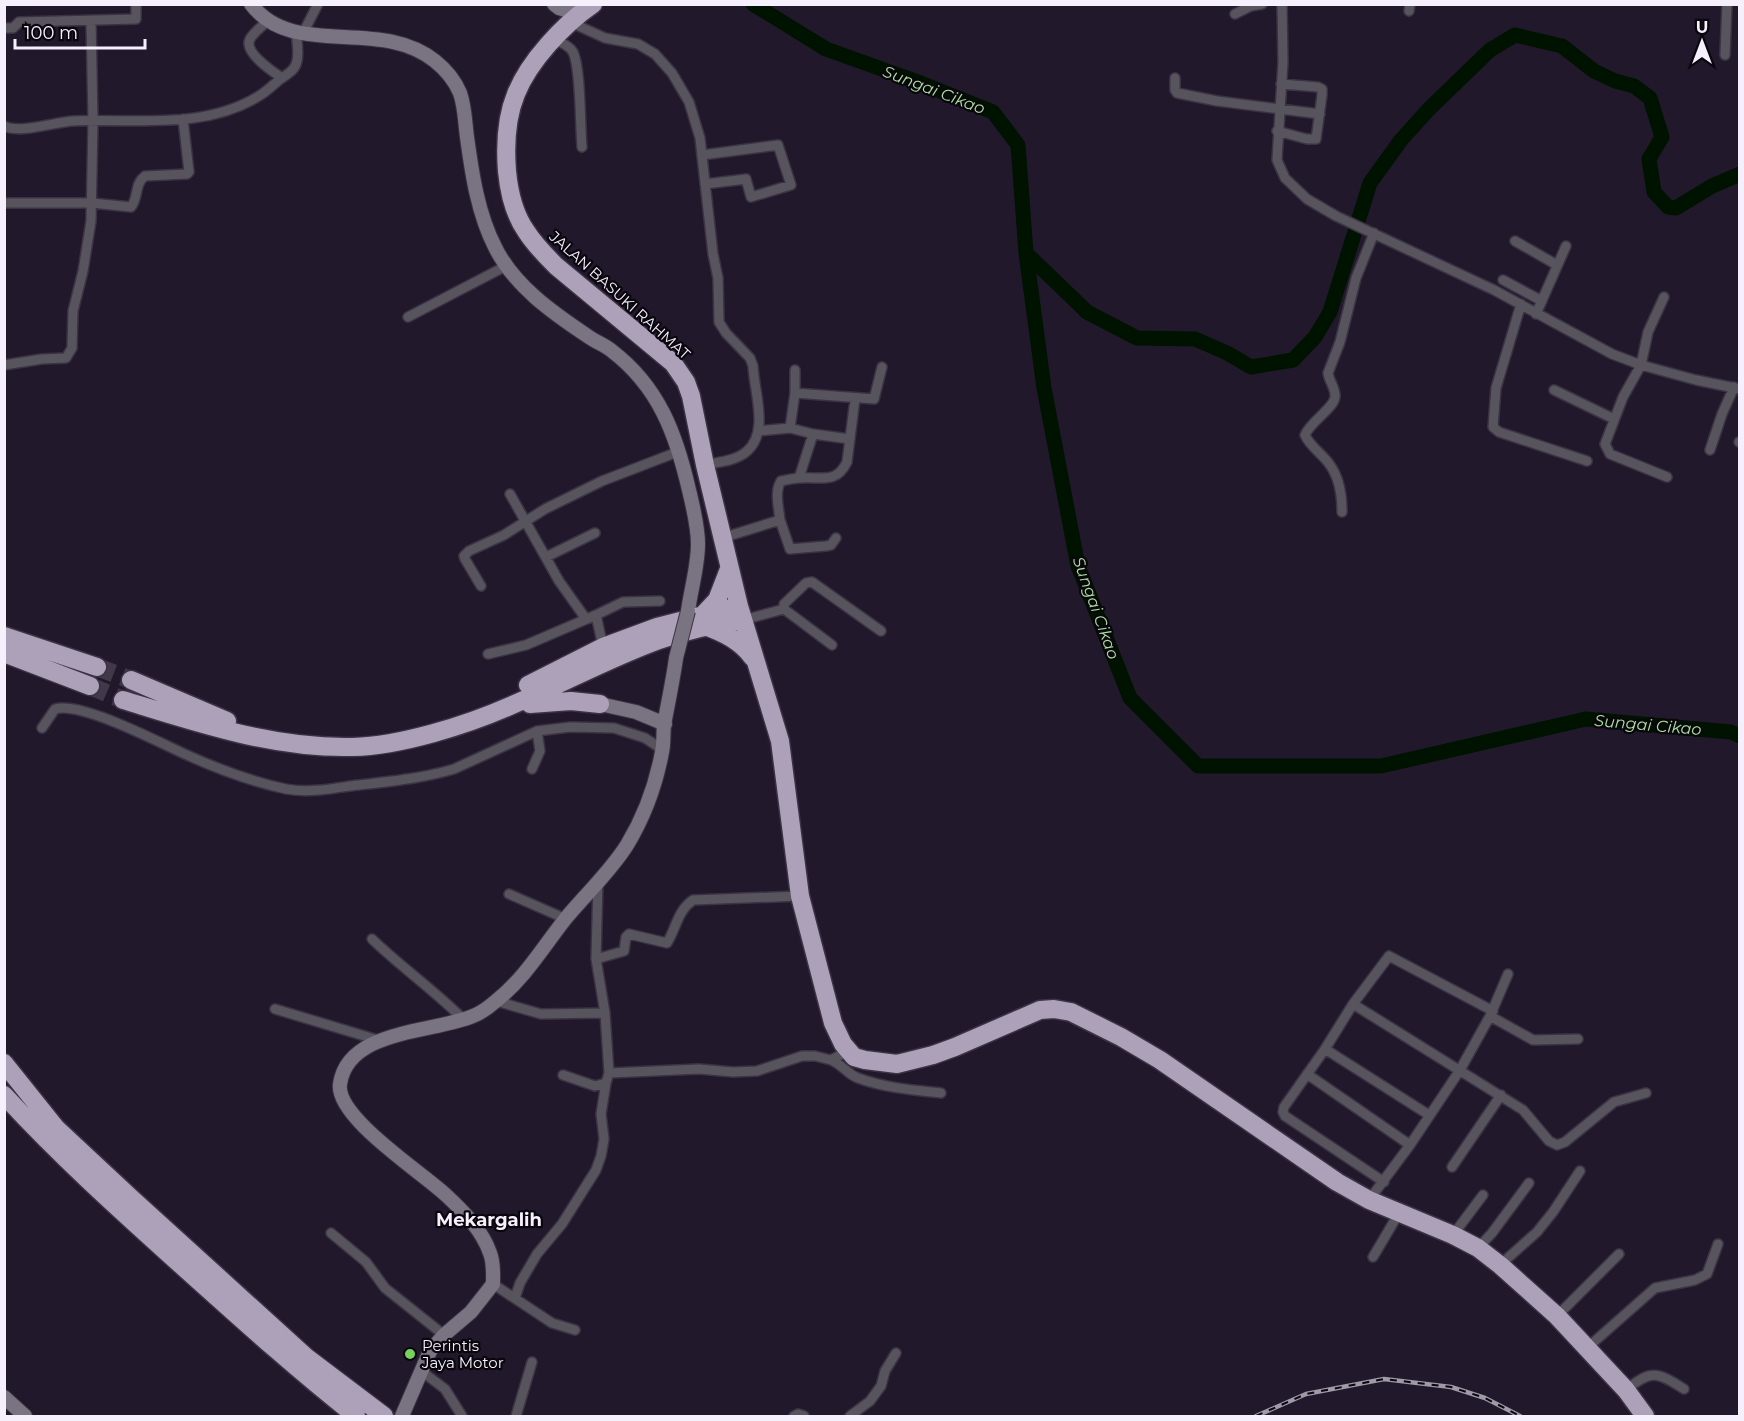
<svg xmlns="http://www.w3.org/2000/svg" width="1744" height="1421" font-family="Montserrat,sans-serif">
	<rect width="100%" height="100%" fill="#21192b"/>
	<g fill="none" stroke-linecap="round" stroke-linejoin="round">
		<!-- river -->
		<path stroke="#001200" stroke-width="15" d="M753 4 826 49 918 82 993 112 1018 145 1026 253 1044 388 1078 566 1130 698 1198 766H1381L1586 719 1731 732 1740 736
			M1026 253 1087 312 1137 338 1195 339 1227 353 1251 367 1293 360 1315 337 1330 312 1370 183 1401 140 1429 109 1490 50 1515 35 1562 46 1594 71 1615 81 1634 86 1650 98 1662 137 1649 159 1654 192 1668 207 1676 208 1712 186 1740 174"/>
		<!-- highway-tunnel -->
		<path stroke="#41394a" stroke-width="18" stroke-dasharray="18 9" stroke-linecap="butt" d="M97 667 131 680
			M90 686 123 700"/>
		<defs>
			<path id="street" d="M1282 4 1283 62 1277 160 1285 178 1307 199 1336 216 1494 290 1612 354 1641 365 1696 380 1740 389
				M1409 11 1410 4
				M1235 14 1251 6 1262 4
				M268 21C262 26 254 32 250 39 243 52 272 71 282 78
				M570 22 605 38 638 44 655 54 672 73 689 102 700 138 713 254 718 278 719 322 726 333 750 358 753 366C754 392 770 433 746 452 735 461 718 462 705 465
				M4 28H13L19 22 136 19V4
				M303 33 318 4
				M554 39C561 42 570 46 573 52 581 68 580 127 582 147
				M1725 55 1727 4
				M1175 78V90L1177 93 1217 101 1320 114
				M4 126C19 134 55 122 73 121 135 118 206 131 262 94 268 90 273 85 279 80 287 74 295 71 297 61 299 52 297 41 296 33
				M1277 131 1307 139H1316L1322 95V89L1318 87 1281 84
				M702 155 778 145 791 185 751 197 746 179 705 184
				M4 203H92L131 207C139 197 134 184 145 176L187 174 189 172 183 119
				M1515 241 1557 265
				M1503 280 1542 301
				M1664 297 1648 332 1641 365 1623 397 1605 444 1610 454 1667 477
				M1521 304 1496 388 1493 427 1499 432 1587 461
				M1536 314 1566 246
				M408 317 506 266
				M4 365 42 359 66 358 72 348 73 311 83 271 91 221 93 121 91 21
				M1554 390 1614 419
				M795 393V370
				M790 428 813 434 850 439
				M758 431 790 428 795 393 874 399 882 367
				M1739 442H1740
				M1710 450 1722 414 1734 387
				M799 478 813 434
				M510 494 559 581 586 619
				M1342 512C1342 495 1340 479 1330 465 1323 454 1310 447 1305 435 1310 422 1334 408 1335 397 1336 389 1329 381 1328 373L1340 342 1356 278 1374 233
				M780 520C779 508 774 492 781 481 787 480 794 478 800 478 820 476 836 485 847 462L855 399
				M722 538 780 520 790 549 826 546 831 545 836 538
				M546 557 595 533
				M481 586 465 559 464 556 469 551 504 535 545 509 602 481 680 451
				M784 609V604L806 583 812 582 881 631
				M596 615 623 602 660 601
				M743 620 784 609 832 645
				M488 654 526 645 596 615 603 647
				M42 728 55 709C81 701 160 743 187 755 218 769 253 782 286 789 307 793 330 789 350 786 385 782 420 779 454 769L537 731 570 727 614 728 645 738 663 750
				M532 769 540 751 537 731
				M509 894 566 919
				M372 939C401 967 434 990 463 1019
				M596 959 598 882
				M496 1001 541 1014 605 1013 596 959 624 951 626 937 629 934 667 943C676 929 677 911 693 900L800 896
				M1353 1004 1523 1110 1549 1141 1557 1145 1565 1142 1614 1102 1646 1093
				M275 1009 378 1040
				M1490 1016 1533 1040 1578 1039
				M1325 1049 1429 1115
				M831 1060C842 1064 847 1074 858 1078 885 1088 913 1090 941 1093
				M609 1073 699 1069 733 1072 757 1071 802 1056H815L831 1060 848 1051
				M1307 1074 1410 1145
				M563 1075 595 1086 606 1083 609 1073 605 1013
				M1452 1167 1501 1095
				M1384 1182 1285 1116 1283 1112 1284 1107 1325 1049 1353 1004 1389 956 1493 1011
				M1369 1200 1410 1145 1460 1070 1490 1016 1508 974
				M331 1233 366 1262 385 1288 444 1335
				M1453 1235 1483 1195
				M1478 1248 1492 1233 1529 1183
				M1373 1257 1399 1213
				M1500 1265 1537 1232 1553 1212 1580 1171
				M493 1284 552 1323 575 1330
				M515 1298 520 1283 537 1254 562 1224 596 1170 601 1156 604 1139 601 1114 606 1083
				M1557 1316 1619 1254
				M1587 1348 1655 1288 1695 1280 1707 1274 1718 1244
				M420 1370 445 1389 462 1416
				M1626 1390C1651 1370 1656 1371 1684 1389
				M516 1416 532 1362
				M794 1416 798 1414 804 1416
				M850 1416 870 1401 881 1386 885 1371 896 1353"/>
			<path id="secondary" d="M251 4C293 60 379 16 435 61 445 69 455 81 460 93 465 107 465 123 467 137 472 174 478 214 495 247 514 286 553 313 589 337 596 342 605 345 612 351 659 387 676 434 689 490 693 507 698 526 698 544 698 566 691 589 688 611
				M554 4 559 8 579 14
				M600 704 636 712 665 724
				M4 1397 25 1416
				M402 1416 430 1351 444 1335 471 1312 493 1284C493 1274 494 1263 490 1253 482 1230 464 1212 447 1196 423 1173 335 1117 340 1084 348 1029 433 1033 473 1016 481 1013 489 1007 496 1001 525 978 543 947 566 918 586 894 610 872 627 845 644 817 656 784 662 752 664 743 663 734 664 725 668 703 673 680 676 658"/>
			<path id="highway" d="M593 4C564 24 529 61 516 94 506 118 505 145 507 171 509 192 514 214 526 231 534 244 545 255 556 266L673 363 686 382 691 396 705 465 739 606 780 741 800 896 833 1023 843 1044 854 1057 865 1060 897 1064 933 1055 955 1047 1040 1010 1054 1009 1071 1012 1121 1037 1160 1060 1337 1182 1369 1200 1453 1235 1478 1248 1500 1265 1557 1316 1626 1390 1645 1416
				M702 616 717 600 729 569
				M705 626C724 633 741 641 753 658
				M4 636 97 667
				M4 653 90 686
				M131 680 227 721
				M528 685 603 647 657 627 739 606
				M123 700C198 723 274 749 353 747 400 746 467 725 510 706 560 685 609 658 659 640 687 630 714 624 743 620
				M530 704 571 701 600 704
				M4 1063 56 1128 130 1197 306 1357 384 1416
				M4 1095C59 1155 119 1209 180 1264 238 1316 295 1368 356 1416"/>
		</defs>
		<!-- street casing -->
		<use href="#street" stroke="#3b3344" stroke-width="12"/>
		<!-- secondary casing -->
		<use href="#secondary" stroke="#3b3344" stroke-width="16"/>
		<!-- highway casing -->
		<use href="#highway" stroke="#3b3344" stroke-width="21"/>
		<!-- street -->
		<use href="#street" stroke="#58545e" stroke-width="9"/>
		<!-- secondary -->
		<use href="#secondary" stroke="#7a7382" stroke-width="14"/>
		<!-- highway -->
		<use href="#highway" stroke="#aca1b9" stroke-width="18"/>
		<defs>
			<path id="rail" d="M1256 1416 1306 1394 1384 1379 1451 1387 1485 1398 1520 1416"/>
		</defs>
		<!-- rail casing -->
		<use href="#rail" stroke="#9f99a8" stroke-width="4.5"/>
		<!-- rail -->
		<use href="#rail" stroke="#09060d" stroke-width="2" stroke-dasharray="7" stroke-linecap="butt"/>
		<defs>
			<path id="secondary-bridge" d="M676 658 688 611"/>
		</defs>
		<!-- secondary-bridge casing -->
		<use href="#secondary-bridge" stroke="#3b3344" stroke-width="16" stroke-linecap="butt"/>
		<!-- secondary-bridge -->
		<use href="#secondary-bridge" stroke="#7a7382" stroke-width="14"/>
	</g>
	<!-- markers -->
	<circle fill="#76d25a" stroke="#09060d" stroke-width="2" cx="410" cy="1354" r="6"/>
	<g text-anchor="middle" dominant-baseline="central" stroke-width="4.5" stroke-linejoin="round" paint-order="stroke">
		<!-- street labels -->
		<g font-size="15" fill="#f6f0fd" stroke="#09060d">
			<text transform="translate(620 295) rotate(42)">JALAN BASUKI RAHMAT</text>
		</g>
		<!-- poi labels -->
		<g font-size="15" fill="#f6f0fd" stroke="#09060d" text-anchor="start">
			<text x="422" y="1345">Perintis<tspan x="422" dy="17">Jaya Motor</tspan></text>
		</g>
		<!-- water labels -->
		<g font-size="16" font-style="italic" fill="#abe29c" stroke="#09060d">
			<text transform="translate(934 90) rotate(21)">Sungai Cikao</text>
			<text transform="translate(1096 608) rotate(70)">Sungai Cikao</text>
			<text transform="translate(1648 725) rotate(5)">Sungai Cikao</text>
		</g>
		<!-- quarter labels -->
		<g font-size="18" font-weight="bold" fill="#f6f0fd" stroke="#09060d">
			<text x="489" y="1220">Mekargalih</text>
		</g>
	</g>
	<!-- border -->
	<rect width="1744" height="1421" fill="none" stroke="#f6f0fd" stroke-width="12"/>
	<!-- north arrow -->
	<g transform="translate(1702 42)" stroke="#09060d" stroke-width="4.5" paint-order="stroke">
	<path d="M0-4.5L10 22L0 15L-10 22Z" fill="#f6f0fd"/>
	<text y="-9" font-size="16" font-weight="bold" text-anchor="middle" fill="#f6f0fd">U</text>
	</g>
	<!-- scale -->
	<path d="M15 39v9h130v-9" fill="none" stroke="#f6f0fd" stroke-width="3"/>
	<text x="24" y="39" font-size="18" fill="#f6f0fd" stroke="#09060d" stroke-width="4.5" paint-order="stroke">100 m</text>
</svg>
